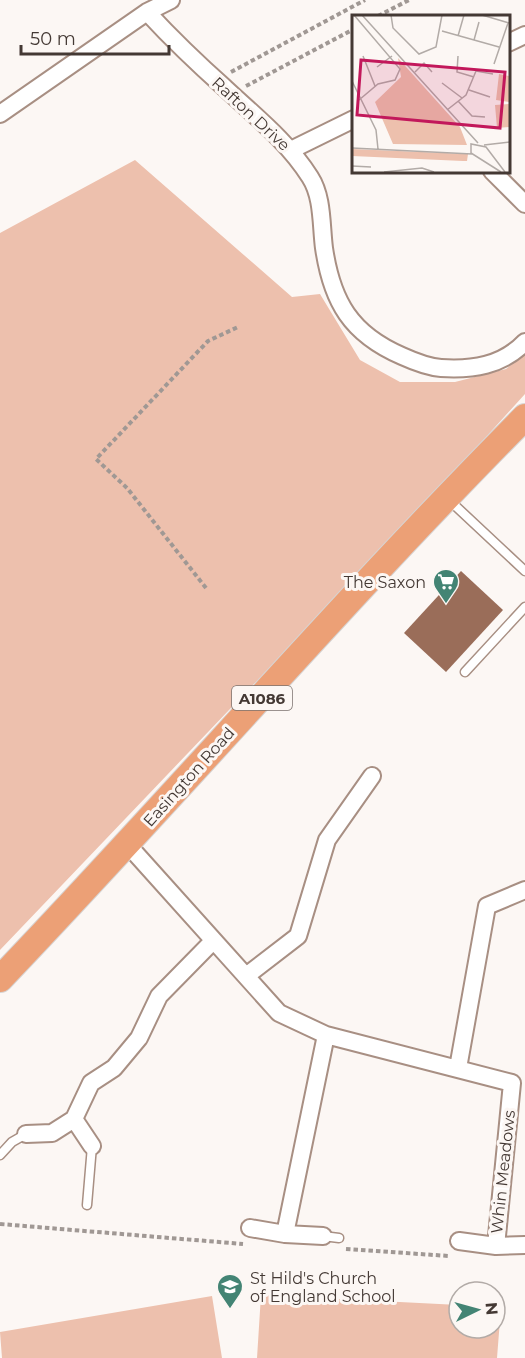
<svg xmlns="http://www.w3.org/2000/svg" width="525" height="1358" font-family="Montserrat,sans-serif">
	<rect width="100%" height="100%" fill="#fcf7f4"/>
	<!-- green -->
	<path fill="#edc0ad" d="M135 160 292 297 320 294 360 360 400 382H455L506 369 525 353V394L419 511 0 950V233Z
		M261 1295 459 1305V1328H495V1307H501L497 1358H257Z
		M212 1296 222 1358H2L0 1332Z"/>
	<!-- building -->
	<path fill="#9a6d59" d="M461 571 503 610 446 672 404 633Z"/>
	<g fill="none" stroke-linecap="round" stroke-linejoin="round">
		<defs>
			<path id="service" d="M448 499 525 571
				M465 672 525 607
				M0 1155 12 1142 26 1134
				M87 1205 92 1146
				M323 1236 339 1238"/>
			<path id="minor" d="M147 12C172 39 198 64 225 88 255 116 288 142 310 177 323 197 321 225 324 248 332 302 351 334 402 356 413 361 428 367 441 368 472 370 502 366 525 342
				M508 43 525 35
				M0 114 147 12 171 0
				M291 150 354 119
				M492 171 525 204
				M128 845 279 1013 326 1035 512 1083 496 1246
				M246 976 298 936 327 840 372 776
				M458 1068 487 906 525 890
				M26 1134 52 1133 74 1119
				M92 1146 74 1119 91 1083 114 1068 139 1038 159 996 213 941
				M250 1228 285 1234 323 1236
				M285 1234 326 1035
				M459 1241 496 1246 525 1245"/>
			<path id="primary" d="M0 979C177 794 344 599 525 417"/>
		</defs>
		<!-- service casing -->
		<use href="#service" stroke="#a88f83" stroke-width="11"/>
		<!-- minor casing -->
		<use href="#minor" stroke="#a88f83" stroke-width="20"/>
		<!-- primary casing -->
		<use href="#primary" stroke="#d6d3d2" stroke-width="28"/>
		<!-- path -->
		<path stroke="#a09894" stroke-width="4" stroke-dasharray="4.5 3" stroke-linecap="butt" d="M378 16 409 0
			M231 72 365 0
			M246 86 354 29
			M206 588 127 488 96 459 208 341 238 327
			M0 1224 243 1244
			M346 1249 449 1256"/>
		<!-- service -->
		<use href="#service" stroke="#fff" stroke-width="8"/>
		<!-- minor -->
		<use href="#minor" stroke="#fff" stroke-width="16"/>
		<!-- primary -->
		<use href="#primary" stroke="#eca076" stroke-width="26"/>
	</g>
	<!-- icons -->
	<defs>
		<symbol id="supermarket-pin" viewBox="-11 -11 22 30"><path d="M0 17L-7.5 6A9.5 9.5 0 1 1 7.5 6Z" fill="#438474" stroke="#fcf7f4"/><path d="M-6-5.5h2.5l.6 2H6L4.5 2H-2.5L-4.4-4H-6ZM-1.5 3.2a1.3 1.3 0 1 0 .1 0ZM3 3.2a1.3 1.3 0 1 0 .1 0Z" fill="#fff"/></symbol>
		<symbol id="school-pin" viewBox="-11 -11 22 30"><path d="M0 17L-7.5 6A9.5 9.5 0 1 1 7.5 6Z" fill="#438474" stroke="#fcf7f4"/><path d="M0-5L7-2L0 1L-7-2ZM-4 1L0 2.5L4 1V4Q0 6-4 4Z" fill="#fff"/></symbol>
	</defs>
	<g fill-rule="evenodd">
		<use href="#supermarket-pin" x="431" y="567" width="30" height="40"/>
		<use href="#school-pin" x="215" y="1272" width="30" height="40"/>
	</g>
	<g text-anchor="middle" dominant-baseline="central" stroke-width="6" stroke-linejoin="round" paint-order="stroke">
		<!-- shield labels -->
		<rect fill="#fcf7f4" stroke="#7b726e" stroke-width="1.5" x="232" y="686" width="60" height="24" rx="4.5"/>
		<g font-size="15" font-weight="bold" fill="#443934">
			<text x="262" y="698">A1086</text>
		</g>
		<!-- street labels -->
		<g font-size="16" fill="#443934" stroke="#fcf7f4">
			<text transform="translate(251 114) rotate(43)">Rafton Drive</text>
			<text transform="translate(189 777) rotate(-48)">Easington Road</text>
			<text transform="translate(503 1172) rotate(-84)">Whin Meadows</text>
		</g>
		<!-- poi labels -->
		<g font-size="16" fill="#443934" stroke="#fcf7f4" text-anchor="end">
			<text x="426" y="582">The Saxon</text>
			<text x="250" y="1278" text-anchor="start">St Hild's Church<tspan x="250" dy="18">of England School</tspan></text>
		</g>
	</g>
	<!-- overview -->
	<g transform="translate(352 15)">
		<rect width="158" height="158" fill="#fcf7f4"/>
		<path d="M46 43 108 112 115 130 41 129 23 87 49 62ZM147 59 157 61V87L144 85ZM157 89V112L145 113 143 90ZM0 134 116 139 115 146H111L0 141Z" fill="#edc0ad"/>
		<path fill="none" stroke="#b2aba7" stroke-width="1.5" d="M2 0 48 54 43 65 26 69 7 85M10 0 126 128M39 0 41 13 67 39 84 32 90 0M130 0 157 8M90 16 147 32M106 21 112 0M122 25 127 7M11 41 23 71M106 41 105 57 122 62M142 49 156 8M25 52 40 41M63 57 72 48 80 57M0 66 24 115 26 134M90 68 110 83M117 75 138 82M106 86 120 101 133 102M95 95 114 80 124 56 141 59M132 130 158 127M0 133 120 139M0 151 19 152M32 157 70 153 82 157M149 157 119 138V129L134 132 153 157"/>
		<path fill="#c2185b" fill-opacity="0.15" stroke="#c2185b" stroke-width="3" d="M9 45 153 57 148 113 5 100Z"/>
		<rect width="158" height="158" fill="none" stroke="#443934" stroke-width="3"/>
	</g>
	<!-- north arrow -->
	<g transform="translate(477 1310) rotate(85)"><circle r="28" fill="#fcf7f4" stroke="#b2aba7" stroke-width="1.5"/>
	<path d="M0-4.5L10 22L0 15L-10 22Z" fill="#438474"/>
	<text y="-9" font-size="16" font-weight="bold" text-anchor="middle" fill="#443934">N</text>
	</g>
	<!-- scale -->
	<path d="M21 45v9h148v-9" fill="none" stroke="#443934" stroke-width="3"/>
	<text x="30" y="45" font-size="18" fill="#443934" stroke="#fcf7f4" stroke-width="4.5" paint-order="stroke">50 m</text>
</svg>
